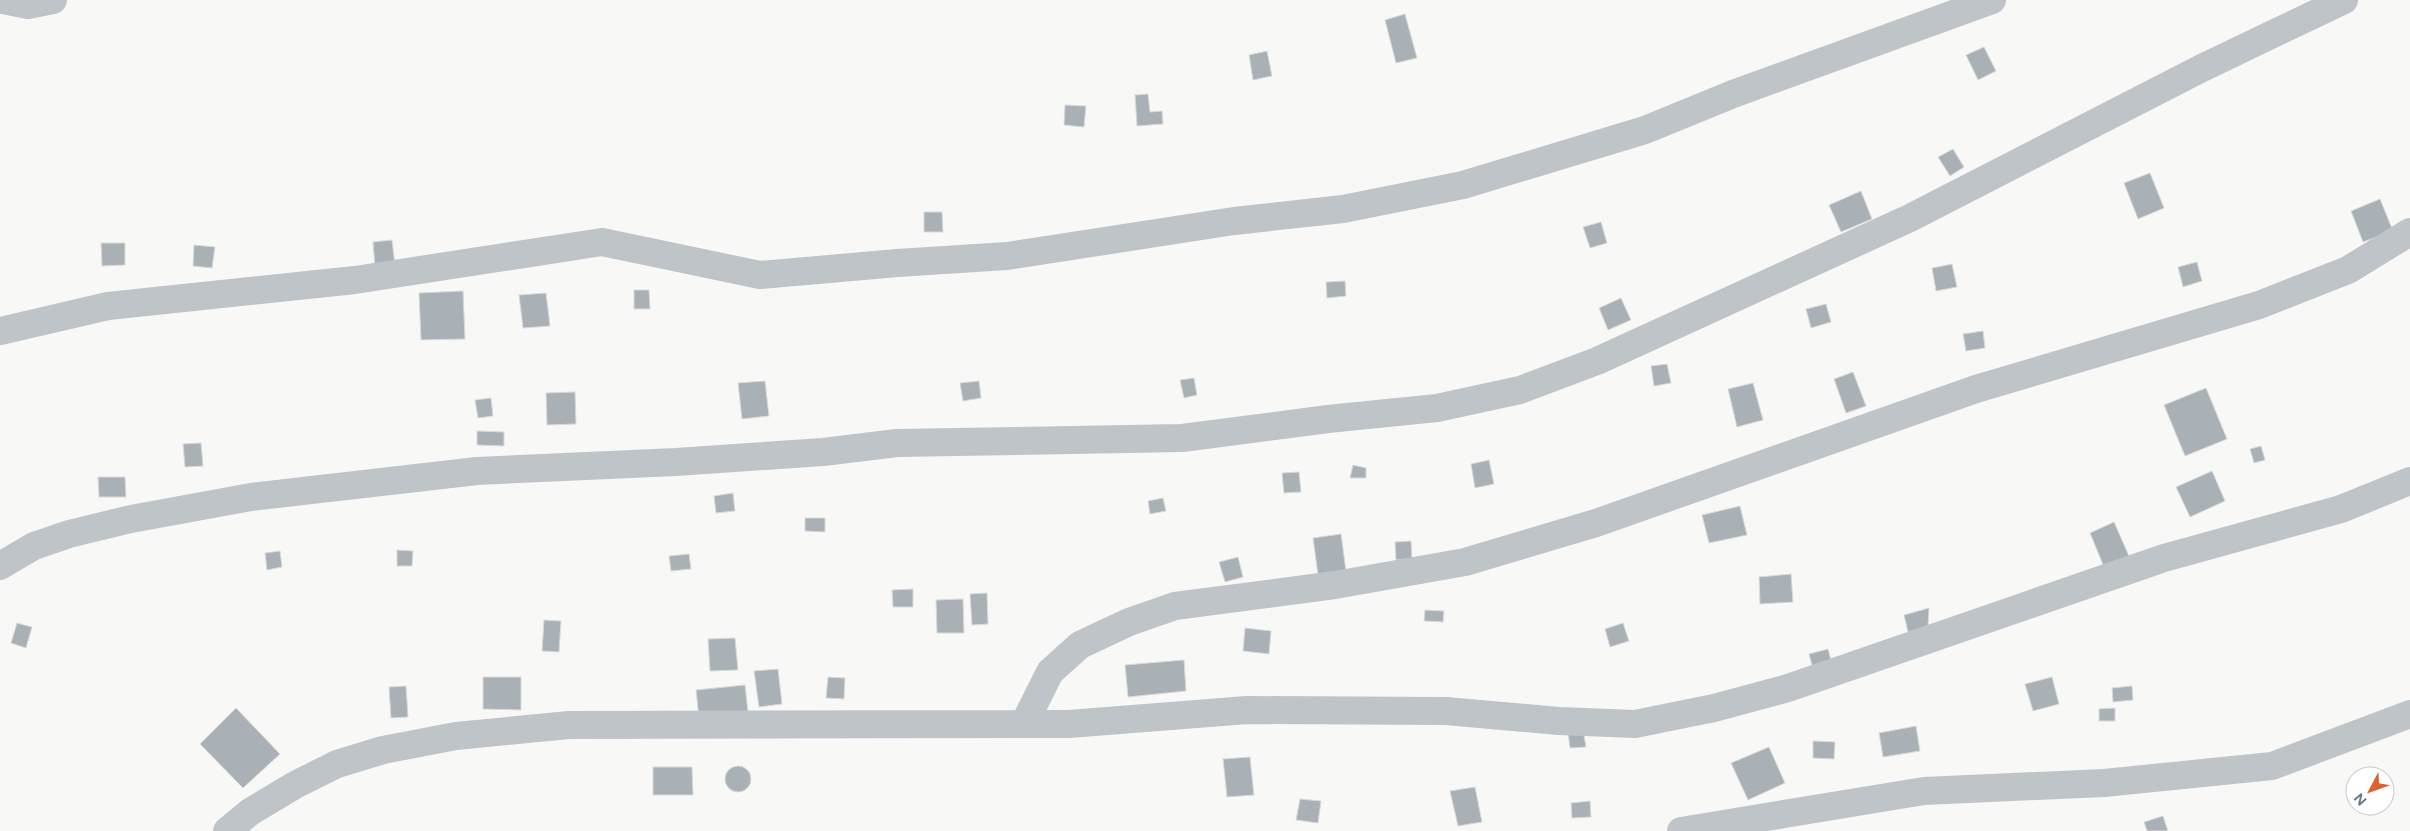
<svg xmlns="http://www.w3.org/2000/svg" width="2410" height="831" font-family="Figtree,sans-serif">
	<rect width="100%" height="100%" fill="#f8f9f6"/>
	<!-- building -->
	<path fill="#a9b1b7" stroke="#dadad8" d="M1405 14 1417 58 1396 63 1385 20Z
		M1984 47 1996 71 1978 80 1966 55Z
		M1267 51 1272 76 1253 80 1249 55Z
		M1148 94 1150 112 1162 111 1163 124 1137 126 1135 95Z
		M1065 105 1086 106 1084 127 1064 125Z
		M1953 149 1964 167 1950 176 1938 157Z
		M2150 173 2164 208 2138 219 2124 183Z
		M1861 191 1872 219 1841 232 1829 205Z
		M2380 199 2393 231 2363 242 2351 211Z
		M924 212H942L943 232H924Z
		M1601 222 1607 243 1590 248 1583 227Z
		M392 240 395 265 375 268 373 242Z
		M101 243H125V265L102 266Z
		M194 245 215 247 212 268 193 266Z
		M2197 262 2202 281 2183 287 2178 267Z
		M1952 264 1957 287 1936 291 1932 268Z
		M1345 281 1346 296 1327 298 1326 282Z
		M634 290H649L650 309H634Z
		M463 291 465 339 421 340 419 293Z
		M546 293 550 326 523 328 519 295Z
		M1621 298 1631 320 1608 330 1599 308Z
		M1826 304 1831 322 1811 328 1806 309Z
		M1983 331 1985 348 1966 351 1963 334Z
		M1667 364 1671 383 1654 386 1651 366Z
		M1853 372 1866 406 1846 413 1834 379Z
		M1194 378 1197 395 1184 398 1180 380Z
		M765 381 769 416 742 419 738 383Z
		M979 381 981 398 963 401 960 383Z
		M1753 383 1763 420 1737 427 1728 389Z
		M2206 388 2227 439 2185 456 2164 405Z
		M575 392 576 424 547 425 546 393Z
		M491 398 493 416 478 418 475 400Z
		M477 431 504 432V446L477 445Z
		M201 443 203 466 185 467 183 444Z
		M2261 446 2265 460 2254 463 2250 449Z
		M1489 460 1494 484 1475 488 1471 464Z
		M1353 465 1366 468V478H1350Z
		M2212 471 2225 501 2190 517 2176 487Z
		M1299 472 1301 492 1284 493 1282 473Z
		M98 477H125L126 497H99Z
		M733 493 735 511 716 513 714 496Z
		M1163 498 1166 511 1150 514 1148 501Z
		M1740 506 1747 535 1709 543 1702 515Z
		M805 518H825V532L805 531Z
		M2114 522 2129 556 2104 567 2090 533Z
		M1341 534 1346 571 1318 575 1313 538Z
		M1411 541 1412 559 1396 560 1395 542Z
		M397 550 413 551 412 566H397Z
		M280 551 282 567 267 570 265 553Z
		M689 554 691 569 671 571 669 556Z
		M1238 557 1243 577 1225 582 1219 562Z
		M1791 574 1793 602 1760 604 1759 577Z
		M913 589V607H893L892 590Z
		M987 593 988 624 972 625 970 594Z
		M963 599 964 633H937L936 600Z
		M1929 608 1928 626 1908 632 1904 615Z
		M1425 610 1444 611 1443 622 1424 621Z
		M544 620 561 621 559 652 542 651Z
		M17 623 32 627 26 648 11 643Z
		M1623 623 1629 641 1610 647 1605 629Z
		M1245 628 1271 631 1269 654 1243 651Z
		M735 638 738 670 710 671 708 639Z
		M1828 649 1832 664 1813 669 1809 654Z
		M1184 660 1186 691 1128 697 1125 665Z
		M778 669 782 704 759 707 754 671Z
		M483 677H521V710L483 709Z
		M828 677 845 678 844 699 826 698Z
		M2052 677 2059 704 2033 711 2025 684Z
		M745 685 749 721 700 727 696 690Z
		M406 686 408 717 391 718 389 687Z
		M2132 686 2133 700 2113 702 2112 688Z
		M236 708 280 754 243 788 200 744Z
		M2115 708V721H2099V709Z
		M1916 726 1920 751 1883 757 1879 733Z
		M1583 730 1586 747 1570 748 1568 732Z
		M1813 741 1835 742 1834 759 1813 758Z
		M1769 747 1785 783 1748 800 1731 763Z
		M1250 757 1254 795 1227 797 1223 759Z
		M725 779a13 13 0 1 1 26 0a13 13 0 1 1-26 0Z
		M653 767H692L693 795H653Z
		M1475 787 1482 822 1458 826 1450 791Z
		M1300 799 1321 801 1318 823 1296 820Z
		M1590 801 1591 817 1572 818 1571 803Z
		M2163 816 2168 831H2147L2144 822Z"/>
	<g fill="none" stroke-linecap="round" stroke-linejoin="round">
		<!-- street -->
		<path stroke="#bfc4c8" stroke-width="28" d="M3 0 28 5 53 0
			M0 331 108 306 355 280 602 242 760 275 897 263 1007 256 1234 221 1343 209 1463 185 1645 130 1733 94 1992 0
			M0 566 34 546 69 534 131 519 251 497 477 471 676 462 823 452 897 443 1182 438 1328 419 1437 408 1520 390 1597 361 1910 218 2202 68 2344 0
			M1024 724 1050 672 1080 645 1129 622 1175 606 1335 585 1465 562 1596 523 1976 389 2259 305 2348 270 2410 232
			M227 831 250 812 295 785 337 764 383 750 456 736 569 725 1069 724 1247 710 1446 711 1559 721 1635 724 1714 708 1788 688 2164 558 2341 509 2410 481
			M1681 831 1924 791 2104 783 2272 766 2410 714"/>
	</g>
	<!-- north arrow -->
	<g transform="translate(2370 791) rotate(229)"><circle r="24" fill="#ffffff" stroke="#c3c9cf"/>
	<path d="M0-4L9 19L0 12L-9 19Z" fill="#dc6133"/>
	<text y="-8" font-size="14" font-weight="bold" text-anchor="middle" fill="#697886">N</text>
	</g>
</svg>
